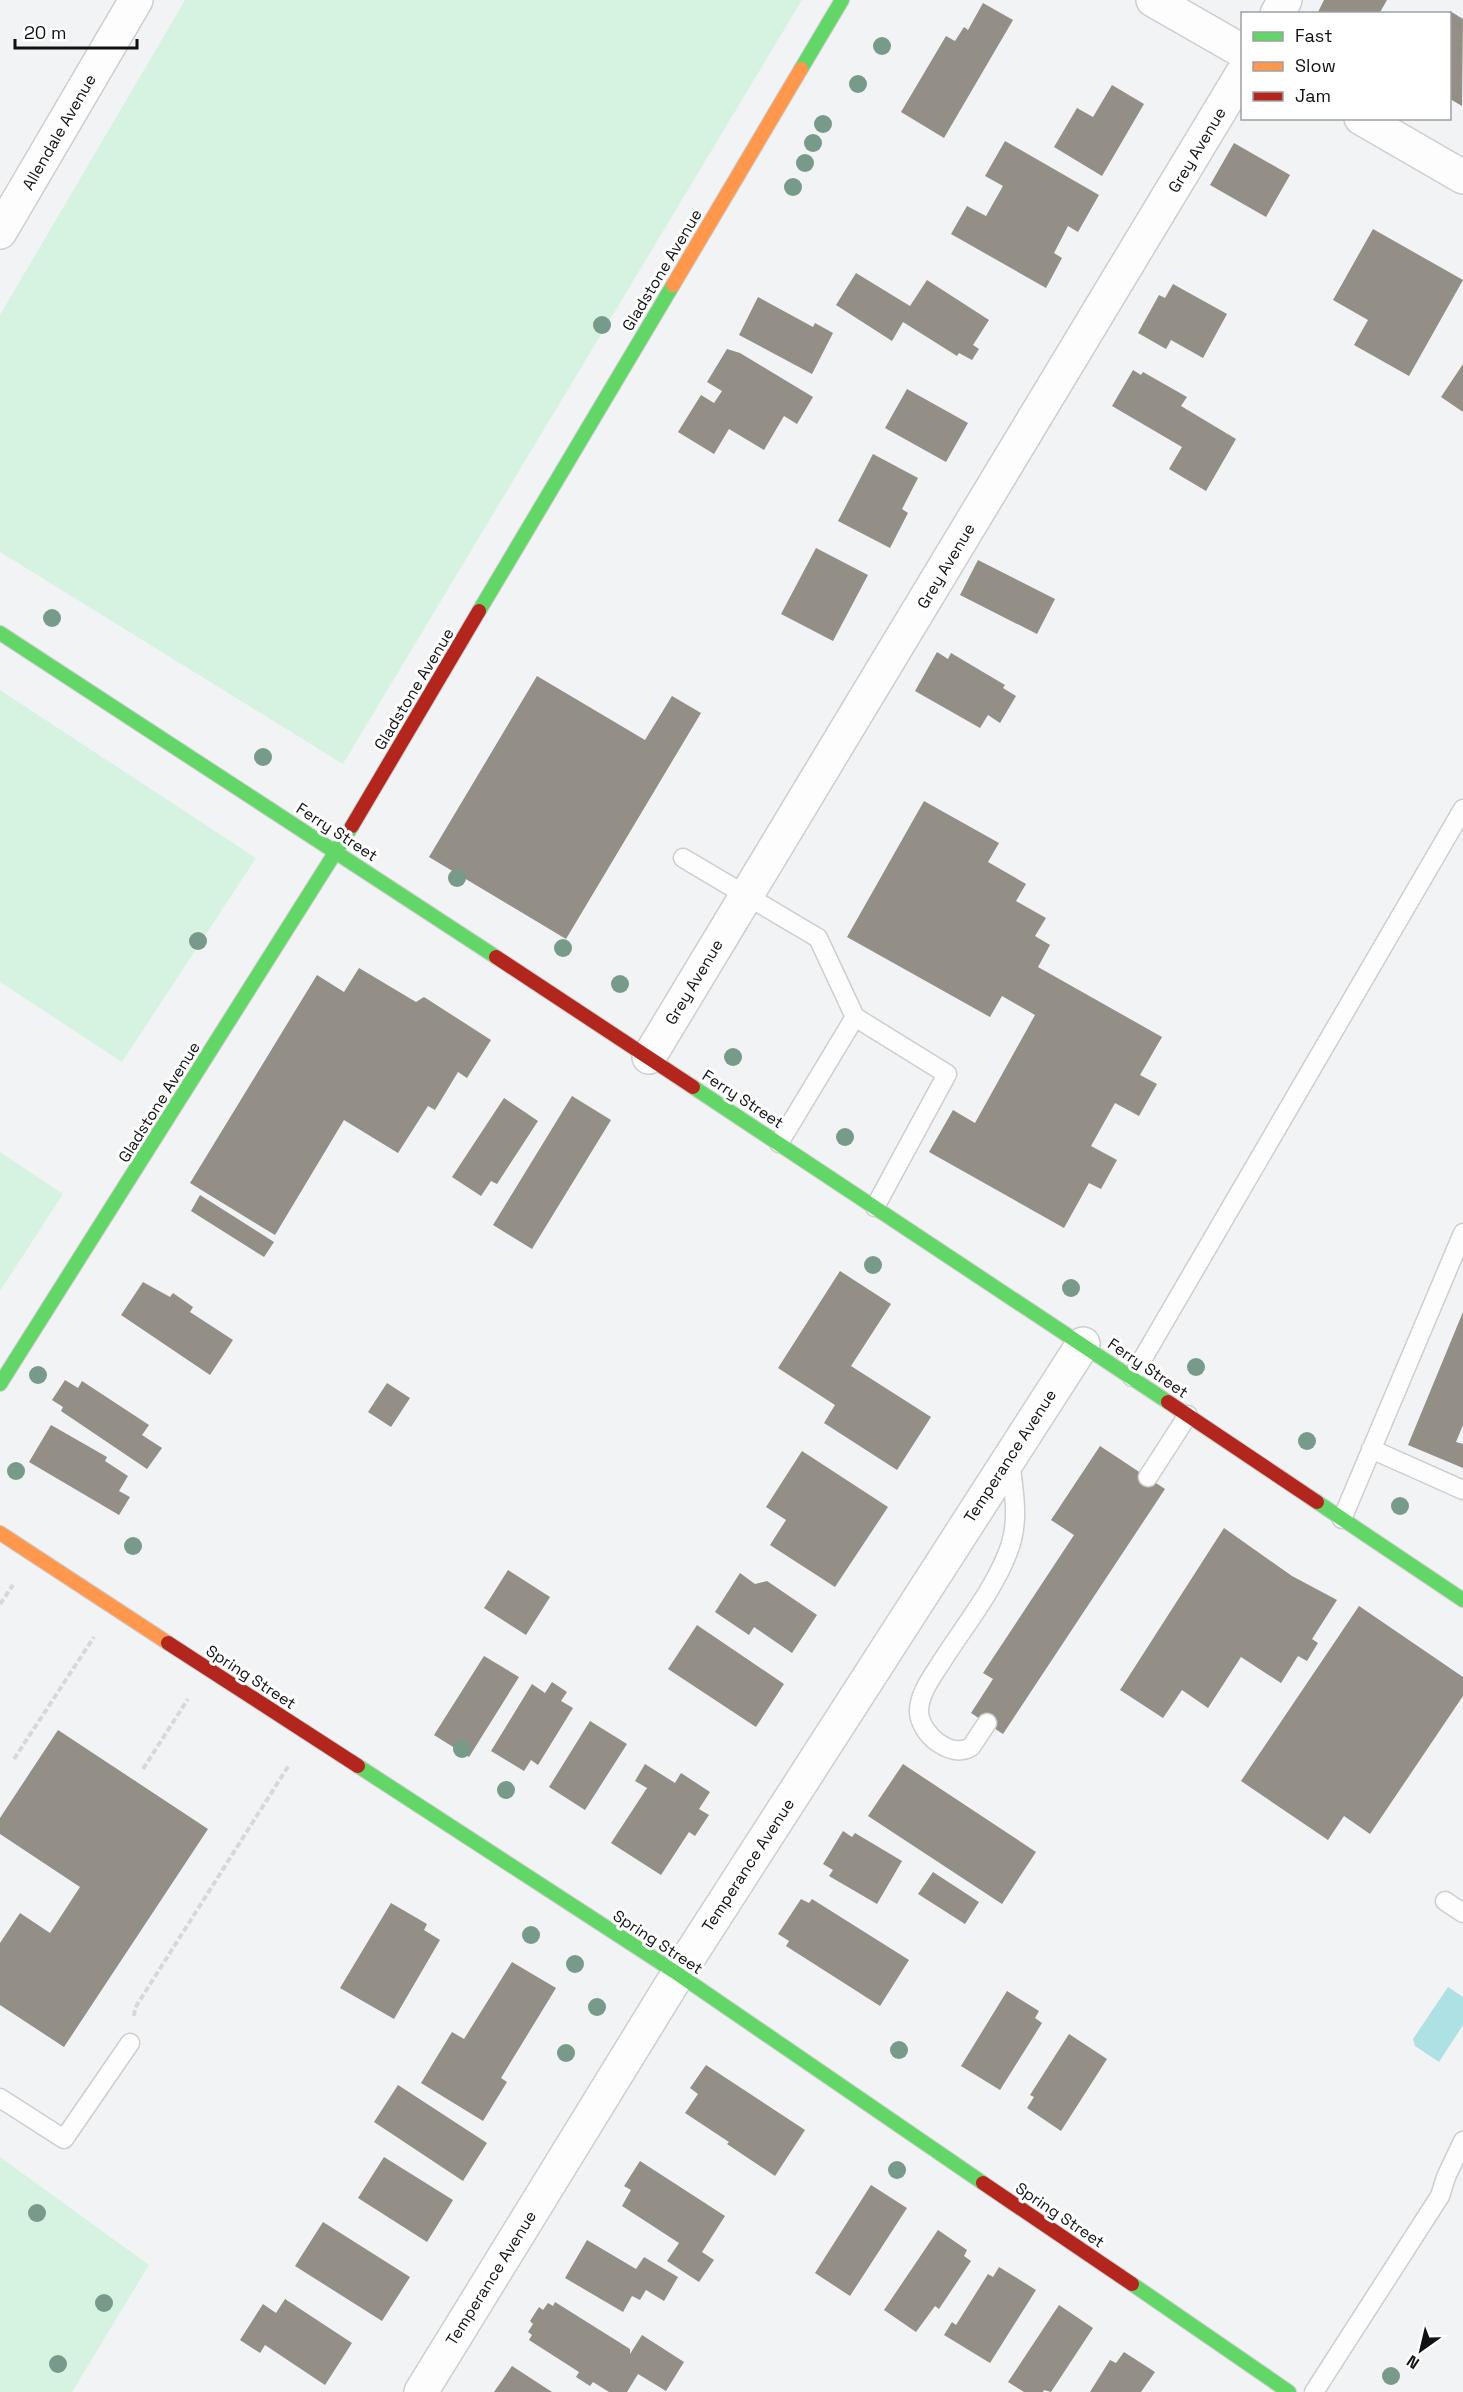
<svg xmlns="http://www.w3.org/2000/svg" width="1463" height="2392" font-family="'Space Grotesk',sans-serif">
	<rect width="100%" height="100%" fill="#f2f3f5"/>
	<!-- green -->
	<path fill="#d6f3e2" d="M185 0H802L343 764 0 552V315Z
		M0 690 256 858 122 1062 0 982Z
		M0 1152 63 1194 0 1291Z
		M0 2157 149 2265 72 2392H0Z"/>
	<!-- water -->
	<path fill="#aee1e3" d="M1448 1987 1463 1997V2025L1439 2062 1415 2046 1413 2039Z"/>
	<!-- building -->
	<path fill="#938e86" d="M1324 0H1387L1379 14H1317Z
		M983 3 1013 20 944 138 901 112 946 36 955 41 964 27 968 30Z
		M1450 11 1463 19 1462 106 1450 99Z
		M1112 85 1144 104 1102 176 1054 147 1077 108 1093 117Z
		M1005 141 1099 195 1078 232 1068 226 1054 253 1062 258 1046 288 951 234 967 206 986 216 1003 186 985 176Z
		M1234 143 1290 175 1266 217 1210 185Z
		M1373 229 1463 280 1409 376 1354 345 1368 320 1333 300Z
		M856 273 910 306 927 280 989 320 973 345 979 349 972 360 959 353 957 356 903 322 892 341 836 305Z
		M1173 284 1227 314 1203 358 1171 340 1166 349 1138 333 1159 295 1165 298Z
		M758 297 813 327 815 323 833 333 812 374 739 335Z
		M727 349 740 353 813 397 797 424 784 416 764 450 729 429 714 454 678 432 701 395 714 403 722 391 707 382Z
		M1463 364V412L1441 397Z
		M1133 370 1141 375 1143 372 1187 397 1181 406 1236 439 1206 491 1169 469 1182 447 1112 406Z
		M907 389 968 423 946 462 885 428Z
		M873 454 918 478 902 509 908 513 890 548 838 521Z
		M816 548 868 575 833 641 781 614Z
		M978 560 1055 599 1037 634 960 595Z
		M937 652 948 659 951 653 1005 685 1003 688 1016 696 1000 723 988 715 980 728 915 691Z
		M537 676 645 740 672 696 701 713 566 939 429 857Z
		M924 801 999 843 988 862 1026 884 1016 901 1046 918 1035 936 1050 945 1038 967 1162 1037 1140 1075 1157 1084 1139 1116 1115 1103 1091 1146 1117 1160 1101 1189 1089 1183 1064 1228 929 1152 953 1110 975 1123 1035 1015 1002 996 990 1017 847 937Z
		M359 968 416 1002 424 997 491 1040 467 1078 458 1072 435 1110 428 1106 398 1153 344 1120 275 1235 190 1183 317 975 344 992Z
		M572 1096 611 1120 532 1249 493 1225Z
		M504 1098 538 1121 497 1184 491 1181 481 1196 452 1177Z
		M200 1195 274 1242 264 1257 191 1211Z
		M840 1271 891 1304 851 1366 931 1417 897 1470 824 1423 835 1405 778 1368Z
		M143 1282 170 1297 173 1293 193 1307 190 1312 233 1340 210 1375 121 1315Z
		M1463 1312V1425L1456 1442 1463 1444V1468L1408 1445Z
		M65 1380 78 1388 82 1381 149 1425 142 1435 162 1448 147 1469 61 1411 63 1407 52 1400Z
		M387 1383 410 1398 391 1427 368 1412Z
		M51 1425 107 1457 105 1461 128 1476 119 1491 130 1497 119 1515 29 1462Z
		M1100 1446 1165 1489 1003 1734 971 1713 993 1679 983 1673 1074 1535 1051 1520Z
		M802 1451 888 1507 835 1587 770 1545 786 1520 766 1507Z
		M1224 1528 1292 1576 1337 1600 1312 1639 1318 1643 1307 1661 1298 1656 1281 1683 1241 1657 1208 1708 1182 1690 1163 1718 1120 1690Z
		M508 1570 550 1597 526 1635 484 1608Z
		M740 1573 755 1584 767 1581 817 1615 792 1653 754 1627 749 1635 715 1612Z
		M1359 1606 1463 1677V1696L1370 1834 1344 1816 1328 1840 1241 1781Z
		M697 1625 784 1684 756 1727 668 1669Z
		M484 1656 519 1677 469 1757 434 1735Z
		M552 1682 567 1692 561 1701 573 1708 538 1765 531 1760 524 1771 491 1751 532 1684 545 1693Z
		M590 1721 627 1744 585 1810 549 1787Z
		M58 1730 208 1829 64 2047 0 2005V1943L20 1913 50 1933 80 1887 0 1834V1818Z
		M645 1764 675 1783 681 1773 710 1792 699 1809 709 1815 695 1836 689 1832 661 1875 611 1843 647 1788 635 1781Z
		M903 1764 1036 1852 1002 1904 868 1816Z
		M843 1831 852 1837 855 1833 902 1861 877 1904 829 1876 833 1870 823 1864Z
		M933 1872 979 1902 965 1924 918 1894Z
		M801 1899 809 1903 812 1899 909 1960 880 2006 786 1946 789 1941 778 1934Z
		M391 1903 427 1924 424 1930 440 1940 394 2019 340 1988Z
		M512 1962 556 1988 501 2078 507 2082 483 2121 421 2083 452 2032 464 2039Z
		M1007 1991 1039 2011 1035 2018 1042 2023 1000 2090 961 2066Z
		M1069 2034 1107 2059 1061 2131 1027 2108 1034 2097 1030 2095Z
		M706 2065 805 2130 775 2176 727 2144 729 2142 685 2113 698 2094 690 2088Z
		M398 2085 487 2143 463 2181 374 2122Z
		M384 2157 453 2200 427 2242 358 2198Z
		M640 2161 725 2216 702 2252 714 2260 699 2282 667 2261 679 2243 622 2206 631 2190 624 2186Z
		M871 2185 907 2208 850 2296 815 2273Z
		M323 2222 410 2277 382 2321 295 2266Z
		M938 2230 967 2250 964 2256 971 2261 939 2309 935 2306 916 2332 884 2310Z
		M587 2240 636 2269 644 2257 678 2277 664 2301 646 2290 640 2300 632 2296 623 2312 565 2278Z
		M999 2267 1036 2290 990 2363 944 2335 952 2322 956 2325 988 2274 993 2277Z
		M285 2299 352 2343 325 2385 265 2345 260 2353 240 2340 263 2304 276 2313Z
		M555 2302 630 2349V2354L642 2335 684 2362 666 2391 638 2374 627 2392H609L593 2382 590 2386 576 2377 579 2372 529 2340 532 2335 528 2332 533 2324 530 2321 539 2307 543 2310 548 2303 553 2306Z
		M1059 2305 1093 2328 1051 2392 1044 2390 1043 2392H1024L1008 2382Z
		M1124 2352 1155 2372 1141 2392H1090L1110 2360 1116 2363Z
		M512 2366 552 2392H494Z"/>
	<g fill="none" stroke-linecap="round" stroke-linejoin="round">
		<defs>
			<path id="lane" d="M683 858 818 938 855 1017
				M779 1143 855 1017 947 1074 875 1207
				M1132 1377 1463 809
				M1371 1449 1463 1490
				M1148 1477 1188 1415
				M1342 1519 1463 1233
				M987 1723 971 1747C959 1754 947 1749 937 1742 928 1735 919 1723 919 1711 919 1692 935 1673 944 1658 966 1624 994 1589 1008 1552 1020 1522 1014 1493 1010 1461
				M1445 1901 1463 1913
				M0 2098 64 2139 130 2043
				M1314 2392 1440 2196 1446 2177 1463 2141"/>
			<path id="street" d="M1153 0 1242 51
				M1277 14 1285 0
				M1361 118 1463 177
				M0 232 136 0
				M649 1057 1242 74
				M421 2392 678 1974 1083 1344"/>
			<path id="fast" d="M801 69 842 0
				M479 611 673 285
				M0 633 496 957
				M693 1087 1168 1402
				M0 1384 352 826
				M1317 1502 1463 1600
				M358 1766 678 1974 983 2183
				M1132 2284 1289 2392"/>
			<path id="slow" d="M673 285 801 69
				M0 1533 168 1643"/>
			<path id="jam" d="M352 826 479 611
				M496 957 693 1087
				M1168 1402 1317 1502
				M168 1643 358 1766
				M983 2183 1132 2284"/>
		</defs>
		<!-- lane casing -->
		<use href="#lane" stroke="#cdcecf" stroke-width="21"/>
		<!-- street casing -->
		<use href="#street" stroke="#cdcecf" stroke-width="36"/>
		<!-- fast casing -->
		<use href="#fast" stroke="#cdcecf" stroke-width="16"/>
		<!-- slow casing -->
		<use href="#slow" stroke="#cdcecf" stroke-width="16"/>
		<!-- jam casing -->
		<use href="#jam" stroke="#cdcecf" stroke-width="16"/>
		<!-- path -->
		<path stroke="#d8d8d9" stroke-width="4" stroke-dasharray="6 3" stroke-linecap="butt" d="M0 1604 13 1585
			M14 1759 94 1637
			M143 1769 188 1699
			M134 2016 135 2008 289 1765"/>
		<!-- lane -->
		<use href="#lane" stroke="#fdfdfe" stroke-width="18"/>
		<!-- street -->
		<use href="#street" stroke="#fdfdfe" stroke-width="33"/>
		<!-- fast -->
		<use href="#fast" stroke="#63d668" stroke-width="14"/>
		<!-- slow -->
		<use href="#slow" stroke="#ff974d" stroke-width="14"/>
		<!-- jam -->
		<use href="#jam" stroke="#b3261e" stroke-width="14"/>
	</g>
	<!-- trees -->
	<g fill="#789a8a">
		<circle cx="882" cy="46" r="9"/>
		<circle cx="858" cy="84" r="9"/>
		<circle cx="823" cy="124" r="9"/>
		<circle cx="813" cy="143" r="9"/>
		<circle cx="805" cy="163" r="9"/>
		<circle cx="793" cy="187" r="9"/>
		<circle cx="602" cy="325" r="9"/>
		<circle cx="52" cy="618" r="9"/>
		<circle cx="263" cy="757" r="9"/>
		<circle cx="457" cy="878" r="9"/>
		<circle cx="198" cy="941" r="9"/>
		<circle cx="563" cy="948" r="9"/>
		<circle cx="620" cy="984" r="9"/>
		<circle cx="733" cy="1057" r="9"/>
		<circle cx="845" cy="1137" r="9"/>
		<circle cx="873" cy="1265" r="9"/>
		<circle cx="1071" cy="1288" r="9"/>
		<circle cx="1196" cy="1367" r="9"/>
		<circle cx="38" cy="1375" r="9"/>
		<circle cx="1307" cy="1441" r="9"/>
		<circle cx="16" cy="1471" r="9"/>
		<circle cx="1400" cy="1506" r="9"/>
		<circle cx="133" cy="1546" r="9"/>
		<circle cx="462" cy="1749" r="9"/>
		<circle cx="506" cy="1790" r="9"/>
		<circle cx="531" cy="1935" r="9"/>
		<circle cx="575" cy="1964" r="9"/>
		<circle cx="597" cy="2007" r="9"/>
		<circle cx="899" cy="2050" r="9"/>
		<circle cx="566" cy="2053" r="9"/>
		<circle cx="897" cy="2170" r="9"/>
		<circle cx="37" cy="2213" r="9"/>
		<circle cx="104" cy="2303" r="9"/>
		<circle cx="58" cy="2364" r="9"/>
		<circle cx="1391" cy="2376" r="9"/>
	</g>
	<g text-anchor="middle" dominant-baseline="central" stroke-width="6" stroke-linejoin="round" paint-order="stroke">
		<!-- street labels -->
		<g font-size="16" fill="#101112" stroke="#fff">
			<text transform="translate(59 132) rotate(-60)">Allendale Avenue</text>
			<text transform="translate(1197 150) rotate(-59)">Grey Avenue</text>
			<text transform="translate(662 270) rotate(-59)">Gladstone Avenue</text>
			<text transform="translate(946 566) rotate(-59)">Grey Avenue</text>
			<text transform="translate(414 689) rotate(-59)">Gladstone Avenue</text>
			<text transform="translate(337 832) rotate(33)">Ferry Street</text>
			<text transform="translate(694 982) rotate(-59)">Grey Avenue</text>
			<text transform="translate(743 1099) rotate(33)">Ferry Street</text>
			<text transform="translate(159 1102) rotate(-58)">Gladstone Avenue</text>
			<text transform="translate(1148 1368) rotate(34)">Ferry Street</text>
			<text transform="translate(1010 1456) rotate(-57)">Temperance Avenue</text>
			<text transform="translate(251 1677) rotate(33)">Spring Street</text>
			<text transform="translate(748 1865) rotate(-57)">Temperance Avenue</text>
			<text transform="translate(658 1942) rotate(33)">Spring Street</text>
			<text transform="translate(1060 2215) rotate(34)">Spring Street</text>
			<text transform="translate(491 2278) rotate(-58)">Temperance Avenue</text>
		</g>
	</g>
	<!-- legend -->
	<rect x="1241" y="12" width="210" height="108" fill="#ffffff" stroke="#9fa0a0" stroke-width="1.5"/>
	<rect x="1253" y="32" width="30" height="9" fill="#63d668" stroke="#9fa0a0" stroke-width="1.5"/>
	<text x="1295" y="42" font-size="18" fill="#101112">Fast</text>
	<rect x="1253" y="62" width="30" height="9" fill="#ff974d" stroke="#9fa0a0" stroke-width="1.5"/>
	<text x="1295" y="72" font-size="18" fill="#101112">Slow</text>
	<rect x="1253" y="92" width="30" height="9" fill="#b3261e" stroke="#9fa0a0" stroke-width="1.5"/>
	<text x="1295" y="102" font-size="18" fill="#101112">Jam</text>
	<!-- north arrow -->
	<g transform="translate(1421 2350) rotate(214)" stroke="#ffffff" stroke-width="4.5" paint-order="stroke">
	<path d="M0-4.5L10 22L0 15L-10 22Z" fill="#101112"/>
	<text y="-9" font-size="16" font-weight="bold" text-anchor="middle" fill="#101112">N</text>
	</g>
	<!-- scale -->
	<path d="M15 39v9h122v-9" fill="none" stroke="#101112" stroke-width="3"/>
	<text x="24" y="39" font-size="18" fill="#101112" stroke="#ffffff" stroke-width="4.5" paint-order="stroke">20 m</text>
</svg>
